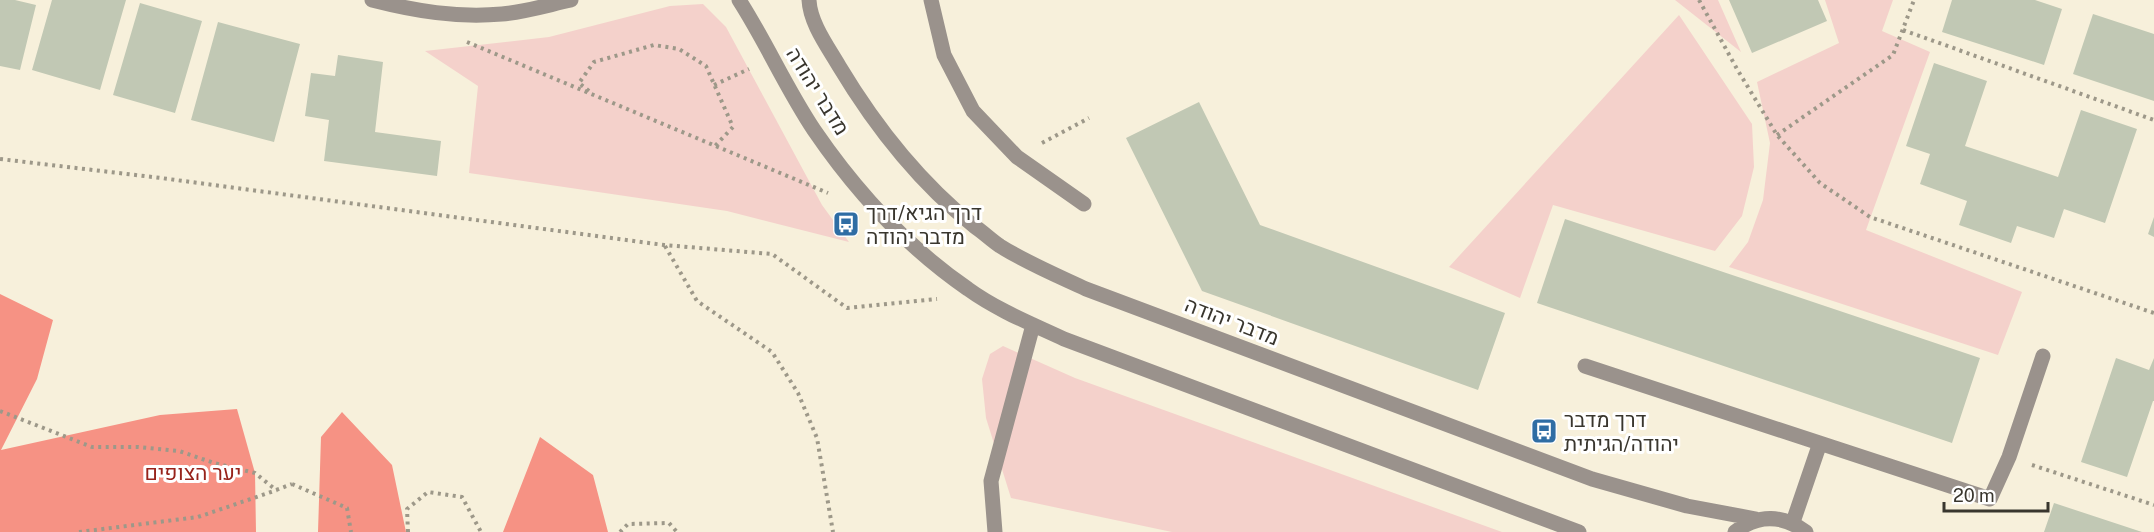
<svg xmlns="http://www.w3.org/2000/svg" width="2154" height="532" font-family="'Public Sans',Heebo,sans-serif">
	<rect width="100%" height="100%" fill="#f7f0db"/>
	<!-- green -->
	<path fill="#f4d1cb" d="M1675 0H1718L1741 52Z
		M1825 0H1893L1882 31 1930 52 1866 230 2022 292 1998 355 1729 267 1748 242 1763 200 1770 143 1757 82 1839 43Z
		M703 4 726 27 822 205 849 242 727 211 469 173 478 86 425 51 549 37 670 6Z
		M1679 15 1752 124 1754 167 1742 216 1715 251 1553 205 1520 298 1449 267Z
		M1003 346 1075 378 1502 532H1172L1011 498 986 418 982 379 990 354Z"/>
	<!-- forest -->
	<path fill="#f69284" d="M0 294 53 320 37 379 1 450 160 415 237 409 255 473 256 532H0Z
		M342 412 392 465 406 532H318L321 437Z
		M540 437 593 475 608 532H503Z"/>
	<!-- building -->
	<path fill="#c1c8b4" d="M0 0H15L36 5 20 70 0 66Z
		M52 0H126L100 90 32 70Z
		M1729 0H1818L1827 21 1752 53Z
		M1952 0H2035L2062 9 2044 65 1942 32Z
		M140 3 202 21 175 113 113 95Z
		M2093 14 2154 34V101L2073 74Z
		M218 22 300 44 274 142 191 120Z
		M338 55 383 62 375 132 441 141 437 176 324 161 329 120 305 116 311 73 335 76Z
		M1934 63 1987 81 1965 146 2058 177 2081 110 2137 129 2105 223 2064 209 2054 238 2017 226 2011 243 1959 225 1967 201 1920 184 1930 154 1906 146Z
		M1199 102 1260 225 1505 313 1478 390 1202 291 1126 138Z
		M2154 217V237L2148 234Z
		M1565 219 1980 358 1952 443 1537 303Z
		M2116 358 2149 370 2154 358V401H2153L2127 477 2081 462Z
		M2054 503 2142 532H2044Z"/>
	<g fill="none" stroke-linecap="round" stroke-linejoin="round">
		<!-- path -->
		<path stroke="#9d9889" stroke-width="4" stroke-dasharray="3 4.5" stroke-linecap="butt" d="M1699 0 1737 69 1777 135 1820 183 1870 217 2154 313
			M1903 30 2154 120
			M467 42 828 193
			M714 85 749 69
			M589 91 579 83 594 62 654 45 679 49 706 66 733 127 715 146
			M1777 135 1893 55 1914 0
			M1042 143 1089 118
			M0 159 161 178 664 245 772 254 847 308 937 299
			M665 246 697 301 772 352 798 393 817 438 833 532
			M0 411 92 447H138L179 451 214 463 255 473 276 490 292 484
			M2032 465 2154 505
			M292 484 347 508 351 532
			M79 532 198 517 277 490
			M408 532 407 509 428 492 462 497 481 532
			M620 532 628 524 669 523 677 532"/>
		<!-- minor -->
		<path stroke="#9a928c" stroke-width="15" d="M372 0C415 11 457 18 502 14 525 12 548 5 571 0
			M739 0C766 42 786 88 814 130 855 190 907 247 968 289 997 310 1032 324 1064 339L1579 532
			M809 0C810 23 828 47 839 66 875 126 919 182 974 226 983 232 991 240 1000 246 1027 263 1056 275 1086 289L1592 479 1687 506 1756 519
			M931 0 944 55 973 111 1017 157 1084 204
			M1585 366 1990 499 2009 457 2043 356
			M1793 522 1820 443
			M995 532 991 481 1033 325
			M1735 532C1759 513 1783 515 1806 532"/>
	</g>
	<!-- icons -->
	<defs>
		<symbol id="bus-square" viewBox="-11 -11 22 22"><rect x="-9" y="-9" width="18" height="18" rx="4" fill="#2f6da4" stroke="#fff"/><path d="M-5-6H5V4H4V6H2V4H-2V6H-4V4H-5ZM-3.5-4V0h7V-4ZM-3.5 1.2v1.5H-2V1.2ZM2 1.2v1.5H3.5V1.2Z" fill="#fff"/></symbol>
	</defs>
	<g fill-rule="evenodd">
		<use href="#bus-square" x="831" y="209" width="30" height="30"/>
		<use href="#bus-square" x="1529" y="416" width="30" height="30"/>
	</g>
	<g text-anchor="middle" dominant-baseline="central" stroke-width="6" stroke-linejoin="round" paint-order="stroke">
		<!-- street labels -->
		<g font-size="21" fill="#39362e" stroke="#fff">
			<text transform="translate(818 91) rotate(58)">מדבר יהודה</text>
			<text transform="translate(1232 321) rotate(21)">מדבר יהודה</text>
		</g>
		<!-- poi labels -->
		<g font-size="21" fill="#39362e" stroke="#fff" text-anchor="start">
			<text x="866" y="212">דרך הגיא/דרך<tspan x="866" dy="24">מדבר יהודה</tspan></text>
			<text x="1564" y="419">דרך מדבר<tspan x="1564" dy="24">יהודה/הגיתית</tspan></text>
		</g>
		<!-- park labels -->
		<g font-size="21" fill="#97231b" stroke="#fff">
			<text x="193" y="472">יער הצופים</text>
		</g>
	</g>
	<!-- scale -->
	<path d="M1944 502v9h104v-9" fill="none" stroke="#39362e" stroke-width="3"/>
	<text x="1953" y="502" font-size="18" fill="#39362e" stroke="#ffffff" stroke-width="4.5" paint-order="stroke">20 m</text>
</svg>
